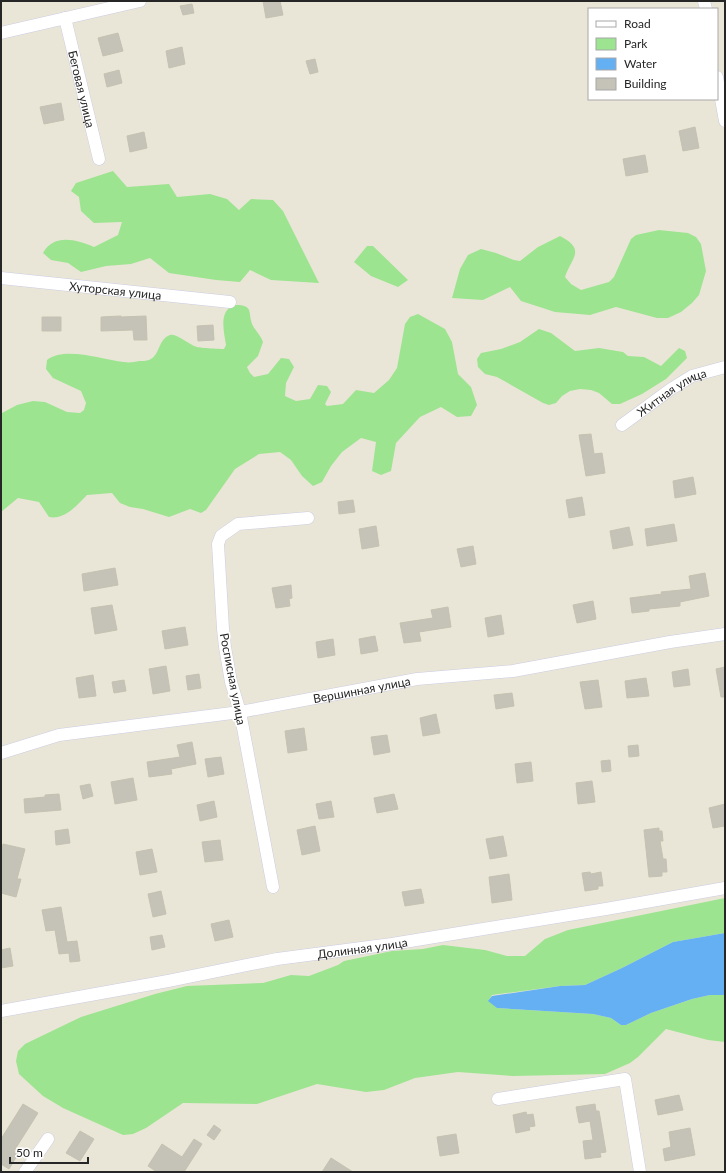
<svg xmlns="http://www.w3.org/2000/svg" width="726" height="1173" font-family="Lato,sans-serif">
	<rect width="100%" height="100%" fill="#eae6d7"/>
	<!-- green -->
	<path fill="#9ce490" d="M113 171 127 187 169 184 177 197 210 194 227 199 239 210 251 199 273 200 283 211 319 283 271 280 250 270 240 282 216 280 169 273 150 258 131 264 106 266 81 272 68 263 51 260 43 253C54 233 77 240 94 247L118 235 122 222 94 223 81 211 79 197 71 191 76 183Z
		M659 230 688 233 696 237 701 244 706 271 699 295 692 303 681 312 668 318H657L616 307 590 315 555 312 521 301 510 287 483 300 452 298 460 269 468 255 481 249 496 253 514 260 520 261 538 247 560 236C587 250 571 258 565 277L571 284 581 290 609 282 614 277 631 239 636 235Z
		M367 246H373L408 280 398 287 371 276 354 262Z
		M235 305C255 305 247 313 253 326 256 331 261 336 263 342L258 356 247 367 250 373 254 377 268 374 281 358 289 359 294 367 286 383 285 396 296 401 310 399 318 385 327 386 331 392 325 404 327 406 343 404 356 390 374 393 389 380 397 368 405 324 410 317 418 314 445 329 452 342 458 374 471 387 477 405 471 416 457 417 441 407 420 417 396 443 391 471 381 475 372 471 376 442 361 438 342 452 331 466 322 482 313 486 302 476 291 460 280 452 259 454 235 469 206 510 201 513 190 509 169 517 143 509 130 507 120 503 112 493 87 495C77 505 65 520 49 517L39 502 18 498 1 512V415L2 413 17 405 33 401 45 402 67 412 80 413 84 410 86 403 81 391 53 378 46 369 47 360C66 346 102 360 124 362 129 363 135 362 139 361 142 361 146 361 149 360 160 356 158 339 170 335 177 333 189 345 197 347 200 348 222 349 224 349L226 345C224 332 218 310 235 305Z
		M539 329 551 333 575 351 599 348 623 352 628 356 644 357 661 366 679 348 685 351 687 358 666 379 642 394 620 404H612L599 393 591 390 580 389 570 391 562 396 556 403 549 405 543 403 497 377 485 374 478 367 477 359 481 353 501 349 520 342Z
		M725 898V933L673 942 622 968 585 985 560 986 492 995 489 1000 497 1008 593 1014 611 1018 621 1025H626L651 1013 692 999 710 995H725V1042L708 1040 666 1029 638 1057 630 1063 605 1074 513 1076 458 1072 415 1078 384 1090 366 1092 317 1084 257 1104 183 1103 146 1128 133 1134 123 1135 63 1108 43 1096 19 1074 16 1061 18 1051 25 1044 81 1017 155 994 187 986 263 983 291 975 309 976 338 965 344 961 392 951 423 949 443 945 485 950 507 956H525L545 939 568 930Z"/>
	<!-- water -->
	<path fill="#64b0f2" d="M725 933V995H710L692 999 651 1013 626 1025H621L611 1018 593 1014 497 1008 488 1001 492 996 560 986 585 985 622 968 673 942Z"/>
	<!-- building -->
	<path fill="#c5c2b7" stroke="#c5c2b1" d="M263 1H280L283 15 266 18Z
		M192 4 194 13 183 15 180 6Z
		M118 33 123 51 103 56 98 38Z
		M182 47 185 64 169 68 166 51Z
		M315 59 318 72 310 74 306 61Z
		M119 70 122 83 107 87 104 74Z
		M61 103 64 120 44 124 40 107Z
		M695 127 699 148 683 151 679 131Z
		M144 132 147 148 130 152 127 136Z
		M645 155 648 172 626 176 623 159Z
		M121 316V317L146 316 147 340H134L133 330 101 331V317Z
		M42 317H61V331H42Z
		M213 325 214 340 198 341 197 326Z
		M591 434 594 454 602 453 605 473 586 476 579 435Z
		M693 477 696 494 675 498 673 481Z
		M582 497 585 515 569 518 566 500Z
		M353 500 355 512 339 514 338 502Z
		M674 524 677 541 647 546 645 529Z
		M376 526 379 546 362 549 359 529Z
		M629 527 633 545 613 549 610 531Z
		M473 546 476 564 461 567 457 549Z
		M115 568 118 585 84 591 82 574Z
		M705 573 709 596 680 602V606L649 609V611L632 613 630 598 662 594 661 592 691 589 689 576Z
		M291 585 292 598 289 599 290 606 276 608 272 588Z
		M593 601 596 619 577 623 573 605Z
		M112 605 117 630 95 634 91 608Z
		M448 607 451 627 419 632 421 641 404 643 400 623 433 618 431 610Z
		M501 615 504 634 488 637 485 618Z
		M185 627 188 645 165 649 162 631Z
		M375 636 378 651 361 654 359 639Z
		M333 639 335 655 318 658 316 642Z
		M166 666 170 691 153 694 149 669Z
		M725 667V697H721L716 669Z
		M688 669 690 685 674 687 672 672Z
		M199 674 201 688 188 690 186 676Z
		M93 675 96 696 79 698 76 678Z
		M646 678 649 696 627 698 625 681Z
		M124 680 126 691 114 693 112 682Z
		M598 680 602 707 585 709 580 682Z
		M512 693 514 706 496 709 494 695Z
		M436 714 440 733 423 736 420 718Z
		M304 728 307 750 288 753 285 731Z
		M387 735 390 752 374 755 371 737Z
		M192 742 196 764 171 769 172 774 149 777 147 762 180 757 177 745Z
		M638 745 639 756 629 757 628 746Z
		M221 757 224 774 208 777 205 759Z
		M610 760 611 771 602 772 601 761Z
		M531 762 533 781 517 783 515 764Z
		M133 778 137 800 115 804 111 782Z
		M592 781 595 802 578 804 576 783Z
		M90 784 93 796 83 799 80 786Z
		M59 794 61 810 25 813 24 799 45 797V795Z
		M394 794 398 809 377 813 374 798Z
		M214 801 217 817 200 821 197 805Z
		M331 801 334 817 319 819 316 804Z
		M725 804V826L713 828 709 808Z
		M315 826 320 851 302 855 297 830Z
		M659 828V831H662L663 841H660L663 859H666L667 872H662V876L649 877 644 830Z
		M68 829 70 843 56 845 55 831Z
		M503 836 507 856 490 859 486 839Z
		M220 840 223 860 205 862 202 842Z
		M3 844 25 849 17 879H21L16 897 1 893V851Z
		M152 849 157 872 140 875 136 852Z
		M590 872 591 874 601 872 603 886H598V889L585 891 582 873Z
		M509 874 512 900 492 903 489 877Z
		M421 889 424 903 405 906 402 892Z
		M161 891 166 914 153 917 148 894Z
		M61 907 67 942 77 941 80 961 70 962 69 953 59 954 55 930 46 931 42 910Z
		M229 920 233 937 215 941 211 924Z
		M162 935 165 947 152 950 150 937Z
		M10 948 13 966 1 968V950Z
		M679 1095 683 1110 658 1115 655 1100Z
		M23 1104 38 1113 14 1151 18 1154 9 1169 1 1164V1139Z
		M595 1104 596 1111H599L606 1152 600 1153 601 1157 585 1159 583 1141 593 1140 590 1121 579 1123 576 1107Z
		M526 1112 527 1115 533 1114 535 1126 529 1127 530 1130 516 1133 513 1115Z
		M214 1125 221 1130 214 1140 207 1135Z
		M690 1128 695 1155 665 1161 663 1149 671 1147 669 1132Z
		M80 1131 94 1139 80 1161 66 1153Z
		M456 1134 459 1153 440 1156 437 1137Z
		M194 1139 202 1144 184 1172H157L148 1166 162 1144 182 1157Z
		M331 1158 353 1172H322Z"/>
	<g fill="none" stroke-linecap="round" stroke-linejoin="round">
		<defs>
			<g id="minor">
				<path d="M704 1 706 9"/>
				<path id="s1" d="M65 18 99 159"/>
				<path d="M1 33 140 1"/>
				<path d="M717 77 725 121"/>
				<path id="s2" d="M1 278 230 302"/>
				<path id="s3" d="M622 425 671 389 692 376 725 367"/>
				<path id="s4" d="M1 753 59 735 240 712 417 679 513 671 670 642 725 634"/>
				<path d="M273 887 240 712 231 682 225 647 223 629 218 544 221 536 238 524 308 518"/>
				<path id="s5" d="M1 1011 168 981 277 959 392 944 606 909 725 888"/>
				<path d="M498 1099 625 1079 640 1172"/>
				<path d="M25 1172 48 1139"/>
			</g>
		</defs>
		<!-- minor casing -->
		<use href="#minor" stroke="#cccce1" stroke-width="13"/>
		<!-- minor -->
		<use href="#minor" stroke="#fff" stroke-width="12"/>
	</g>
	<g text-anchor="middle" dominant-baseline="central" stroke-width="3.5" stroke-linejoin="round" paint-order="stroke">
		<!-- street labels -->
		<g font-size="12" fill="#262626" stroke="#fff">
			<text stroke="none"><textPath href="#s1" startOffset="73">Беговая улица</textPath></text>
			<text stroke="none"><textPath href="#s2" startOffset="115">Хуторская улица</textPath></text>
			<text stroke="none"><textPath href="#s3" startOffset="60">Житная улица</textPath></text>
			<text transform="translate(233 679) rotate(79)">Росписная улица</text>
			<text stroke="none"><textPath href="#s4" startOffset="367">Вершинная улица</textPath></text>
			<text stroke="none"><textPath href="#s5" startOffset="367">Долинная улица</textPath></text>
		</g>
	</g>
	<!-- border -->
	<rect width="726" height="1173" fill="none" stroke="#262626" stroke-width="4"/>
	<!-- legend -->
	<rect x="588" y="8" width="130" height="92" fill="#ffffff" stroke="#a8a8a8"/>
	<rect x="596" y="21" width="20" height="6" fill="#ffffff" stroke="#a8a8a8"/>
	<text x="624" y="28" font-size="12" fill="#262626">Road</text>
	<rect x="596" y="38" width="20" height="12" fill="#9ce490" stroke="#a8a8a8"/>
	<text x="624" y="48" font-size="12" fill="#262626">Park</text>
	<rect x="596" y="58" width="20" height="12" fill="#64b0f2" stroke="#a8a8a8"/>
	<text x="624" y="68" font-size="12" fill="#262626">Water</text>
	<rect x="596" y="78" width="20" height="12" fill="#c5c2b7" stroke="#a8a8a8"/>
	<text x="624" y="88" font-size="12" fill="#262626">Building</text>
	<!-- scale -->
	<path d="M10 1157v6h78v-6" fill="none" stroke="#262626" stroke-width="2"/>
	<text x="16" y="1157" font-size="12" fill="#262626" stroke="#ffffff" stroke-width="3" paint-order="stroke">50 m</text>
</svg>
